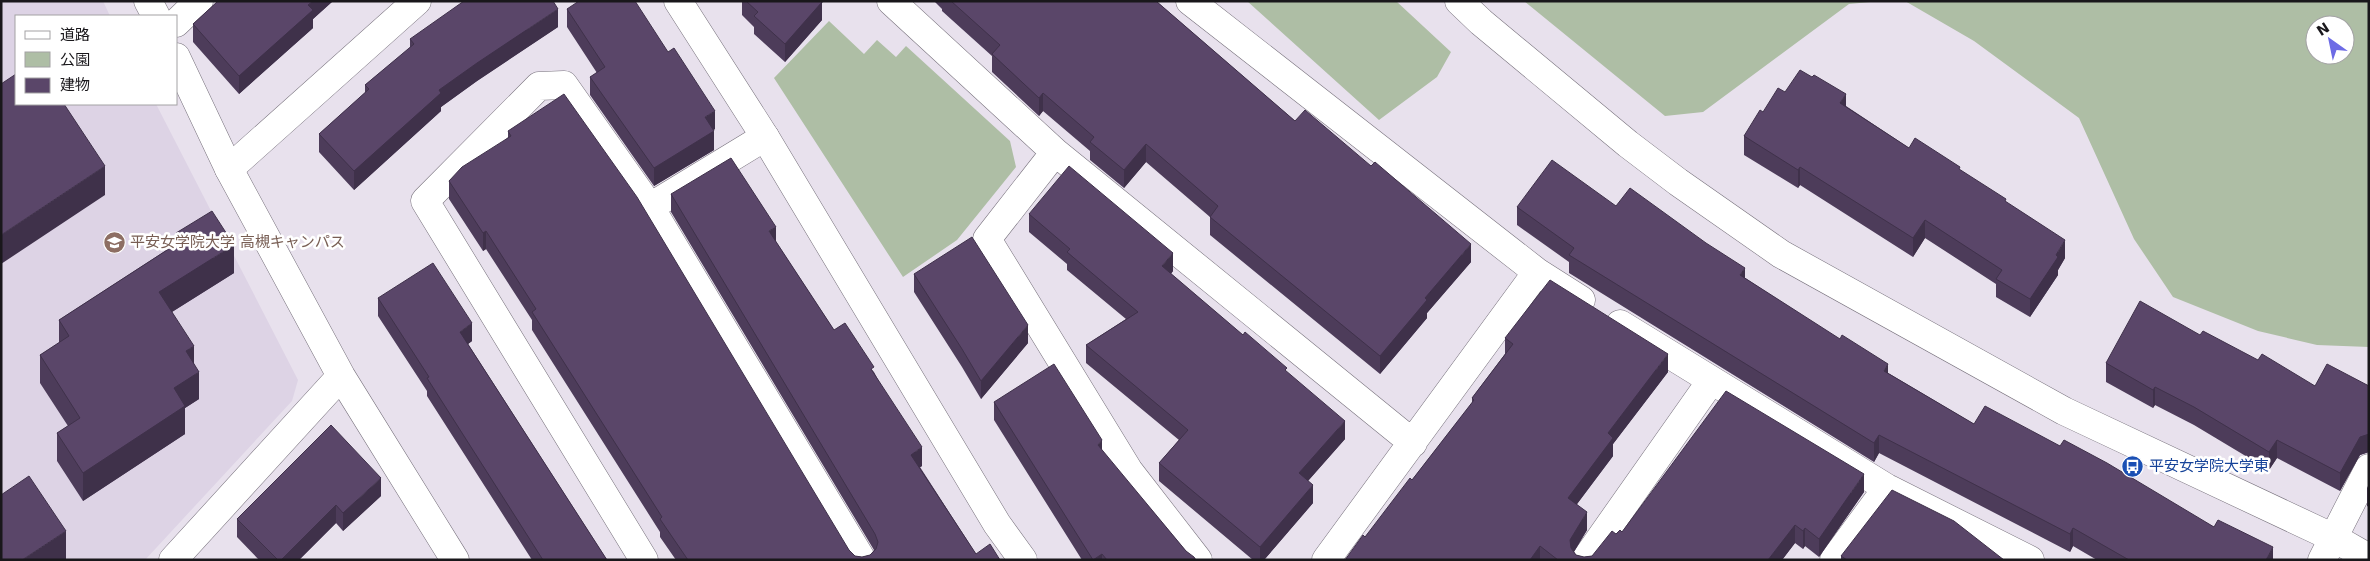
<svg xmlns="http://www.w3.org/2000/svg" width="2370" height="561" font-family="'DejaVu Sans','Noto Sans JP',sans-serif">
	<rect width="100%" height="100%" fill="#e8e1ed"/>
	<!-- built -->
	<path fill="#ddd3e5" d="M1 1H103L110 16H16V104H156L298 380 292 401 145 560H1Z"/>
	<!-- green -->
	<path fill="#aebea5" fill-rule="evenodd" d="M1247 1H1396L1451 52 1437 77 1379 120Z
		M1524 1H1881L1849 4 1703 112 1665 116Z
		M1905 1H2369V347L2317 345 2258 331 2173 297 2134 239 2079 118 1974 41ZM2315 25H2345V55H2315Z
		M829 21 864 54 877 40 896 57 906 46 1010 141 1016 167 957 240 903 277 774 78Z"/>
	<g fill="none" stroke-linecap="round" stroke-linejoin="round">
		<defs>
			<path id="minor" d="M148 1 156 16
				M891 1 1055 152 1413 443
				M1190 1 1537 272 1581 300
				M176 23 199 1
				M176 57 229 169 341 376 455 560
				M1055 152 987 239 1129 471 1198 560
				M650 207 765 137
				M1620 324 1887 488 2030 560
				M173 560 341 376
				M644 560 425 201 539 86 564 85 650 207 862 560
				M1326 560 1537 272
				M1585 560 1711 381
				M1834 560 1887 488
				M2322 560 2369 468"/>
			<path id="tertiary" d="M678 1 765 137 997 524 1023 560
				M1459 1 1481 22 1628 144 1678 182 1781 254 2064 411 2334 538 2369 558
				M229 169 417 1"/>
		</defs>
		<!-- minor casing -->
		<use href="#minor" stroke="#77717c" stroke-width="29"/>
		<!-- tertiary casing -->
		<use href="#tertiary" stroke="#77717c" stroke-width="29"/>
		<!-- minor -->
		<use href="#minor" stroke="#fff" stroke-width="28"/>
		<!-- tertiary -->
		<use href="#tertiary" stroke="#fff" stroke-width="28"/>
	</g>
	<!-- wall -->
	<path fill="#4d3c5a" d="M218 1H333L313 19V28L239 94 193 42V24Z
		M742 1H823L822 3V20L785 62 754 34V27L742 15Z
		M934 1H1156L1295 121 1471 262 1427 313V318L1380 374 1210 235V217L1146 162 1124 188 1090 160V151L1043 111 1039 116 992 72V56L942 11V9Z
		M567 9 715 129 713 130 714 150 654 186 590 95V77L597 73 567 27Z
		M558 27 477 81 441 107V111L354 190 319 152V134L365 93V85L410 48V39Z
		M1812 77 1846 106 1909 148 1960 170 2006 202 2065 258 2058 270V275L2030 317 1996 297V284L1925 238 1913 257 1800 185 1798 188 1744 155V136L1763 112 1785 92Z
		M508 131 849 550 855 556 862 557 870 555 874 550 671 212V194L776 242 834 330 874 372 922 466 920 467 976 554 1000 560H676L660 537V532L532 330V320L486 249 483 251 449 199V181L508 138Z
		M1616 206 1745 278 1888 373 1974 424 2060 446 2214 527 2273 560H2097L2073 546 2070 552 1879 453 1874 462 1569 273V262L1517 225V207Z
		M1029 214 1173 271 1171 274 1287 373 1345 439 1308 481 1313 503 1264 560H1253L1159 481V463L1179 440 1086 363V345L1126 319 1067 270V264L1029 232Z
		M176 233 234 273 172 312 194 364 199 399 185 408V434L83 501 57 461V433L68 426 40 383V355L59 343V320L176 244Z
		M914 274 1028 343 981 399 962 367 914 292Z
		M378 298 472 341 468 344 607 560H532L427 396V391L378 316Z
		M2200 335 2315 386H2369V452L2360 455 2340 491 2277 458 2269 470 2194 425 2155 405 2153 408 2106 382V363Z
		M1505 338 1668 372 1613 444V456L1577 504 1587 530 1574 552 1576 555 1584 557 1592 556 1616 534 1622 532 1864 492 1819 557 1805 546 1803 549 1795 543 1782 560H1345L1365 537 1412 480 1472 403V398L1505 354Z
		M994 402 1102 451 1186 551 1196 560H1082L994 420Z
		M2369 484V507L2367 506V488Z
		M381 496 343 531 336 523 299 560H259L237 537V519Z
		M1841 556 2004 560H1841Z"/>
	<!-- shaded-wall -->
	<path fill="#3f314a" d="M313 1H333L313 19V28L239 94V76Z
		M813 1H823L822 3V20L785 62V44Z
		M558 9V27L477 81 441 107V111L354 190V171L439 90 477 63Z
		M1043 93V111L1039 116V98Z
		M1846 94V112L1840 103Z
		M715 111V129L705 135V117Z
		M714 131V150L654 186V168Z
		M1146 144V162L1124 188V170Z
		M105 166V195L1 264V235Z
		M1800 167V185L1798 188V170Z
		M1925 220V238L1913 257V238Z
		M776 227V245L769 231Z
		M486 231V249L483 251V233Z
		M2065 240V258L2058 270V275L2030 317V299Z
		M1471 244V262L1427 313V318L1380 374V356L1425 298Z
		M234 245V273L159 320V292Z
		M1173 253V271L1162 284V266Z
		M1745 268V286L1740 275Z
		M472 323V341L460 350V332Z
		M1028 325V343L981 399V381Z
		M194 346V374L186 351Z
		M1668 354V372L1613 444V456L1568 516V498L1608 433Z
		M1888 364V383L1884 371Z
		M199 372V399L185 408V434L83 501V473L174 388Z
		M2155 387V405L2153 408V390Z
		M1345 421V439L1299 491V473Z
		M2369 434V452L2360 455 2340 491V473L2360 437Z
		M1879 435V453L1874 462V443Z
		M1102 440V458L1098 445Z
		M2277 440V458L2269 470V452Z
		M922 447V466L911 473V455Z
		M1864 474V492L1819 557V539Z
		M381 478V496L343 531V513Z
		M1313 485V503L1264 560H1260V547Z
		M336 505V523L299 560H281Z
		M1587 512V530L1570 558V540Z
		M1795 525V543L1782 560H1768Z
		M1805 528V546L1803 549V531Z
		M2073 528V546L2070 552V534Z
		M66 531V560H22Z
		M1540 546V560H1530Z
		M2273 547V560H2266Z
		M1102 554V560H1094Z"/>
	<!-- building -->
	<path fill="#5a4669" stroke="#3f314a" d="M218 1H313L308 5 313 10 239 76 193 24Z
		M464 1H553L558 9 477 63 439 90 441 93 354 171 319 134 369 89 365 85 414 44 410 39Z
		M579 1H635L668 52 674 48 715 111 705 117 714 131 654 168 590 77 605 67 567 9Z
		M746 1H821L822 2 785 44 754 16 758 12Z
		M951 1H1156L1295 121 1305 110 1371 166 1375 162 1471 244 1425 298 1427 300 1380 356 1210 217 1218 206 1146 144 1124 170 1090 142 1094 137 1043 93 1039 98 992 54 1000 45Z
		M1800 70 1812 77 1814 75 1846 94 1840 103 1909 148 1915 138 1960 167 1959 169 2006 199 2005 201 2065 240 2056 255 2058 257 2030 299 1996 279 2002 270 1925 220 1913 238 1800 167 1798 170 1744 136 1760 110 1763 112 1778 88 1785 92Z
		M16 74V104H64L105 166 1 235V84Z
		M564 94 637 197 849 550 855 556 862 557 870 555 876 549 878 542 875 534 671 194 731 158 776 227 769 231 834 330 845 323 874 367 871 369 922 447 911 455 976 554 990 544 1000 560H688L660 519 662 517 532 312 536 309 486 231 483 233 449 181 462 167 511 136 508 131Z
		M1552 160 1616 206 1630 188 1706 243 1745 268 1740 275 1840 339 1842 335 1888 364 1884 371 1974 424 1985 406 2060 446 2064 440 2107 463 2214 527 2218 520 2273 547 2266 560H2129L2073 528 2070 534 1879 435 1874 443 1569 255 1574 248 1517 207Z
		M1069 166 1173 253 1162 266 1243 335 1245 332 1287 368 1285 370 1345 421 1299 473 1313 485 1260 547 1159 463 1188 430 1086 345 1138 312 1067 252 1070 249 1029 214Z
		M212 211 234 245 159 292 194 346 186 351 199 372 174 388 185 406 83 473 57 433 80 418 40 355 69 336 59 320 181 241 176 233Z
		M972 237 1028 325 981 381 962 349 914 274Z
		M433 263 472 323 460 332 607 560H543L427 378 429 377 378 298Z
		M1550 280 1668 354 1608 433 1613 438 1568 498 1587 512 1570 540 1571 548 1576 555 1584 557 1592 556 1612 531 1616 534 1620 530 1622 532 1726 391 1864 474 1819 539 1805 528 1803 531 1795 525 1768 560H1558L1540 546 1530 560H1345L1363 535 1365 537 1410 478 1412 480 1474 400 1472 398 1513 344 1505 338Z
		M2140 301 2200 335 2203 331 2258 360 2262 354 2315 386 2327 364 2369 386V434L2360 437 2340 473 2277 440 2269 452 2194 407 2155 387 2153 390 2106 363Z
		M1054 364 1102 440 1098 445 1186 551 1194 557 1196 560H1107L1102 554 1093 560 994 402Z
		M331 425 381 478 343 513 336 505 281 560H278L237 519Z
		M29 476 66 531 22 560H1V495Z
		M1892 490 1954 521 2004 560H1847L1841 556Z"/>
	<!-- icons -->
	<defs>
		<symbol id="university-disc" viewBox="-11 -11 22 22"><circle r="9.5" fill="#8d6e63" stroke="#fff"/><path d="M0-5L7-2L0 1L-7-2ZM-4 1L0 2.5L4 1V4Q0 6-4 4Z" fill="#fff"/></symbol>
		<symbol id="bus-disc" viewBox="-11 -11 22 22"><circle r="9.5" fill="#1a4fb4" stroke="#fff"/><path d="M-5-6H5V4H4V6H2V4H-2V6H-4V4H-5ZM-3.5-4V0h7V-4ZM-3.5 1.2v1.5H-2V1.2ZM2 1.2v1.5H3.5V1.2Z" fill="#fff"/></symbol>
	</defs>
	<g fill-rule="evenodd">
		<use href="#university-disc" x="102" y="230" width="25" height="25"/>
		<use href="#bus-disc" x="2120" y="454" width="25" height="25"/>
	</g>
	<g text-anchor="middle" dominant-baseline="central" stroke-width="5" stroke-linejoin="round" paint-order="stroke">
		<!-- education labels -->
		<g font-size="15" fill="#785e54" stroke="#fff" text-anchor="start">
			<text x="130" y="242">平安女学院大学 高槻キャンパス</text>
		</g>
		<!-- transit labels -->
		<g font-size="15" fill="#164399" stroke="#fff" text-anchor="start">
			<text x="2149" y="466">平安女学院大学東</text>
		</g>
	</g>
	<!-- border -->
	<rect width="2370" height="561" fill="none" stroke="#19171b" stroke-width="5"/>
	<!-- legend -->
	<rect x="15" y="15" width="162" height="90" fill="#ffffff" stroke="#a3a2a4"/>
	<rect x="25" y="31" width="25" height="8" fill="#ffffff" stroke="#a3a2a4"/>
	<text x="60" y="40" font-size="15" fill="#19171b">道路</text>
	<rect x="25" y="52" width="25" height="15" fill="#aebea5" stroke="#a3a2a4"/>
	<text x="60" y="65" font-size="15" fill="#19171b">公園</text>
	<rect x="25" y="78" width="25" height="15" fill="#5a4669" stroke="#a3a2a4"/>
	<text x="60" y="90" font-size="15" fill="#19171b">建物</text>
	<!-- north arrow -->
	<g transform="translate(2330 40) rotate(327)"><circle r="24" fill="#ffffff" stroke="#a3a2a4"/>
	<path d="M0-4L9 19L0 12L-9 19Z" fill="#6d6be5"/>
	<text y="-8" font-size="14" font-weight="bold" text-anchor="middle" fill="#19171b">N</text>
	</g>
</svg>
